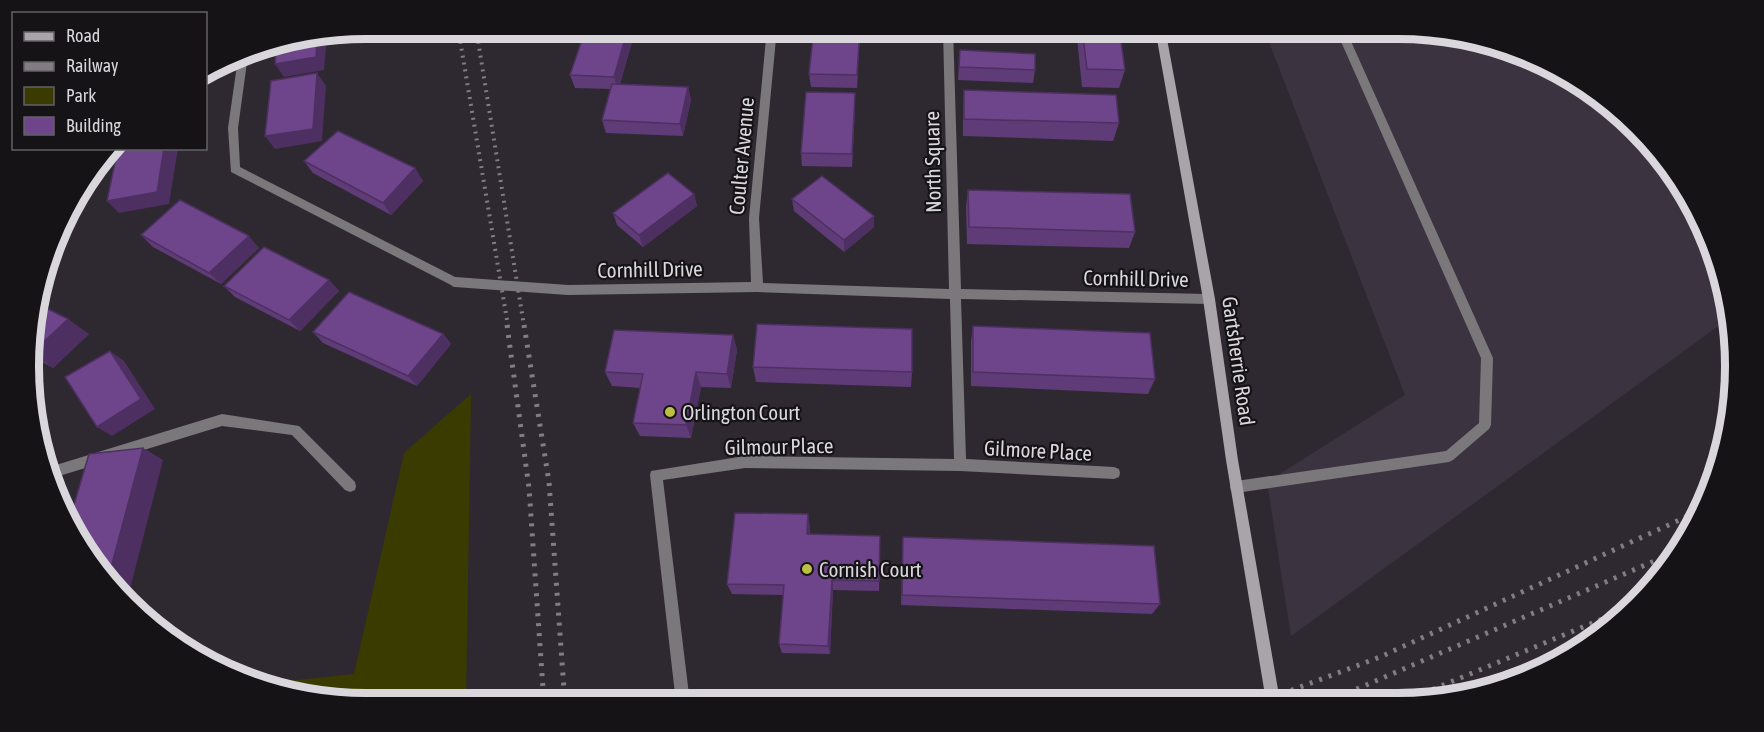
<svg xmlns="http://www.w3.org/2000/svg" width="1764" height="732" font-family="'Asap Condensed',sans-serif">
	<rect width="100%" height="100%" fill="#2e2931"/>
	<!-- built -->
	<path fill="#3b3440" d="M1264 29H1398L1506 46 1620 112 1701 216 1728 319 1291 636 1267 482 1405 395Z"/>
	<!-- green -->
	<path fill="#3a3b00" d="M471 394 466 703H366L276 689 278 682 354 674 404 453Z"/>
	<g fill="none" stroke-linecap="round" stroke-linejoin="round">
		<!-- lane -->
		<path fill="#7b787c" fill-rule="evenodd" d="M1335 28H1345L1493 358 1491 425 1489 429 1453 460 1449 462 1236 493 1231 491 1230 487 1231 483 1236 481 1446 451 1479 423 1481 358Z
			M222 414 299 426 355 482 356 486 355 490 350 492 345 490 292 435 222 426 56 477 51 475 50 471 51 467 56 465Z"/>
		<!-- street -->
		<path fill="#7b787c" fill-rule="evenodd" d="M767 28H777L759 218 763 283 949 289 943 28H953L961 289 1209 294 1213 296 1215 299 1213 302 1209 304 961 299 966 459 1114 467 1119 469 1120 473 1119 477 1114 479 960 471 745 468 663 480 690 703H676L650 475 651 471 745 456 954 459 950 299 757 292 568 295 564 293 562 290 564 287 568 285 751 282 749 218Z
			M247 53 248 55 238 128 240 167 459 279 461 282 459 285H451L231 172 228 128 238 58Z
			M45 453 49 455 62 471 58 483 55 484 43 454Z"/>
		<!-- secondary -->
		<path fill="#a8a4aa" fill-rule="evenodd" d="M1155 28H1165L1215 299 1238 460 1280 701H1266L1226 460 1203 299Z"/>
		<!-- rail-far1 -->
		<path stroke="#817d83" stroke-width="4" stroke-dasharray="2 5" stroke-linecap="butt" d="M458 28 508 326
			M476 28 524 326"/>
		<!-- rail -->
		<path stroke="#817d83" stroke-width="5" stroke-dasharray="3 7" stroke-linecap="butt" d="M507 325 529 488 544 703
			M524 325 549 482 565 703
			M1263 701 1380 657 1699 511
			M1329 701 1680 550
			M1405 701 1631 607"/>
		<!-- street-bridge -->
		<path stroke="#7b787c" stroke-width="10" d="M455 282 568 290"/>
	</g>
	<!-- wall -->
	<path fill="#5f3b77" d="M586 28H636L620 84 688 87 691 100 683 136 606 133 602 120 610 89 575 88 570 75Z
		M814 28H860L857 88 811 87 809 74Z
		M1076 28H1119L1125 70 1119 88 1082 87Z
		M960 50 1035 70 1033 83 958 80Z
		M964 90 1119 123 1113 141 963 136V108Z
		M855 93V106L852 167 802 166 801 153Z
		M304 161 415 168 423 181 391 215 313 173Z
		M968 190 1135 232 1129 248 967 244 966 207Z
		M694 194 697 206 643 247 617 225 613 213Z
		M792 199 874 216V227L844 252 794 211Z
		M141 235 259 248 221 284 153 247Z
		M329 280 339 291 300 331 235 297 224 286Z
		M31 322 89 334 53 368 33 357Z
		M973 326 1155 379 1148 394 971 386V341Z
		M313 332 443 334 451 344 417 386 323 343Z
		M733 335 737 350 731 388 701 387 691 438 640 436 633 423 640 388 612 386 605 372Z
		M753 367 912 372 911 387 756 382Z
		M810 526V535L880 536 879 591 833 590 830 654 782 653 779 644 783 595 732 594 727 584Z
		M903 537 1160 604 1152 614 901 605Z"/>
	<!-- shaded-wall -->
	<path fill="#4d3061" d="M628 28H636L618 90 614 77Z
		M860 28V36L857 88V75Z
		M327 35 324 70 284 77 275 64 317 37Z
		M317 73 326 86 322 141 275 149 265 136Z
		M688 87 691 100 683 136 680 124Z
		M855 93V106L852 167V154Z
		M164 148H178L169 204 119 213 107 201Z
		M415 168 423 181 391 215 383 203Z
		M694 194 697 206 643 247 639 235Z
		M874 216V227L844 252V240Z
		M249 236 259 248 221 284 209 273Z
		M329 280 339 291 300 331 289 320Z
		M68 319 89 334 53 368 32 354V353Z
		M443 334 451 344 417 386 408 376Z
		M733 335 737 350 731 388 727 374Z
		M110 351 124 361 155 409 112 436 97 427Z
		M696 372 701 387 691 438 686 425Z
		M143 448 163 460 128 597 109 575Z
		M808 514 810 526 809 545 807 534Z
		M832 580 833 590 830 654 828 646Z
		M168 632 189 641 187 648 167 637Z"/>
	<!-- building -->
	<path fill="#6e458a" stroke="#4d3061" stroke-width="1.5" d="M586 28H628L614 77 570 75Z
		M814 28H860L857 75 809 74Z
		M1082 28H1119L1125 70 1087 69Z
		M317 37 316 57 275 64 277 43Z
		M960 50 1035 54V70L959 67Z
		M317 73 313 129 265 136 271 81Z
		M612 84 688 87 680 124 602 120Z
		M964 90 1116 95 1119 123 964 119Z
		M806 92 855 93 852 154 801 153Z
		M338 131 415 168 383 203 304 161Z
		M118 148H164L157 192 107 201Z
		M668 173 694 194 639 235 613 213Z
		M822 176 874 216 844 240 792 199Z
		M968 190 1130 194 1135 232 969 227Z
		M180 200 249 236 209 273 141 235Z
		M264 247 329 280 289 320 224 286Z
		M349 292 443 334 408 376 313 332Z
		M38 304 68 319 32 353 31 322Z
		M757 324 912 329V372L753 367Z
		M973 326 1150 333 1155 379 973 372Z
		M614 330 733 335 727 374 696 372 686 425 633 423 643 374 605 372Z
		M110 351 141 399 97 427 65 377Z
		M143 448 109 575 74 535 69 522 89 454Z
		M735 513 808 514 807 534 880 536 879 581 832 580 828 646 779 644 784 585 727 584Z
		M903 537 1154 546 1160 604 902 595Z
		M168 632 167 637 160 633Z"/>
	<!-- markers -->
	<g fill="#bdbf43" stroke="#151316" stroke-width="2">
		<circle cx="670" cy="412" r="6"/>
		<circle cx="807" cy="569" r="6"/>
	</g>
	<g text-anchor="middle" dominant-baseline="central" stroke-width="4.5" stroke-linejoin="round" paint-order="stroke">
		<!-- street labels -->
		<g font-size="21" fill="#dad7dc" stroke="#151316">
			<text transform="translate(741 156) rotate(-85)">Coulter Avenue</text>
			<text transform="translate(932 162) rotate(-91)">North Square</text>
			<text transform="translate(650 269) rotate(-1)">Cornhill Drive</text>
			<text transform="translate(1136 278) rotate(1)">Cornhill Drive</text>
			<text transform="translate(1239 361) rotate(82)">Gartsherrie Road</text>
			<text transform="translate(779 446) rotate(-1)">Gilmour Place</text>
			<text transform="translate(1038 450) rotate(3)">Gilmore Place</text>
		</g>
		<!-- poi labels -->
		<g font-size="21" fill="#dad7dc" stroke="#151316" text-anchor="start">
			<text x="682" y="412">Orlington Court</text>
			<text x="819" y="569">Cornish Court</text>
		</g>
	</g>
	<!-- crop -->
	<path d="M0 0H1764V732H0ZM366 39H1398A327 327 0 0 1 1725 366V366A327 327 0 0 1 1398 693H366A327 327 0 0 1 39 366V366A327 327 0 0 1 366 39Z" fill="#151316" fill-rule="evenodd"/>
	<path fill="none" stroke="#dad7dc" stroke-width="8" d="M366 39H1398A327 327 0 0 1 1725 366V366A327 327 0 0 1 1398 693H366A327 327 0 0 1 39 366V366A327 327 0 0 1 366 39Z"/>
	<!-- legend -->
	<rect x="12" y="12" width="195" height="138" fill="#151316" stroke="#646165" stroke-width="1.5"/>
	<rect x="24" y="32" width="30" height="9" fill="#a8a4aa" stroke="#646165" stroke-width="1.5"/>
	<text x="66" y="42" font-size="18" fill="#dad7dc">Road</text>
	<rect x="24" y="62" width="30" height="9" fill="#817d83" stroke="#646165" stroke-width="1.5"/>
	<text x="66" y="72" font-size="18" fill="#dad7dc">Railway</text>
	<rect x="24" y="87" width="30" height="18" fill="#3a3b00" stroke="#646165" stroke-width="1.5"/>
	<text x="66" y="102" font-size="18" fill="#dad7dc">Park</text>
	<rect x="24" y="117" width="30" height="18" fill="#6e458a" stroke="#646165" stroke-width="1.5"/>
	<text x="66" y="132" font-size="18" fill="#dad7dc">Building</text>
</svg>
